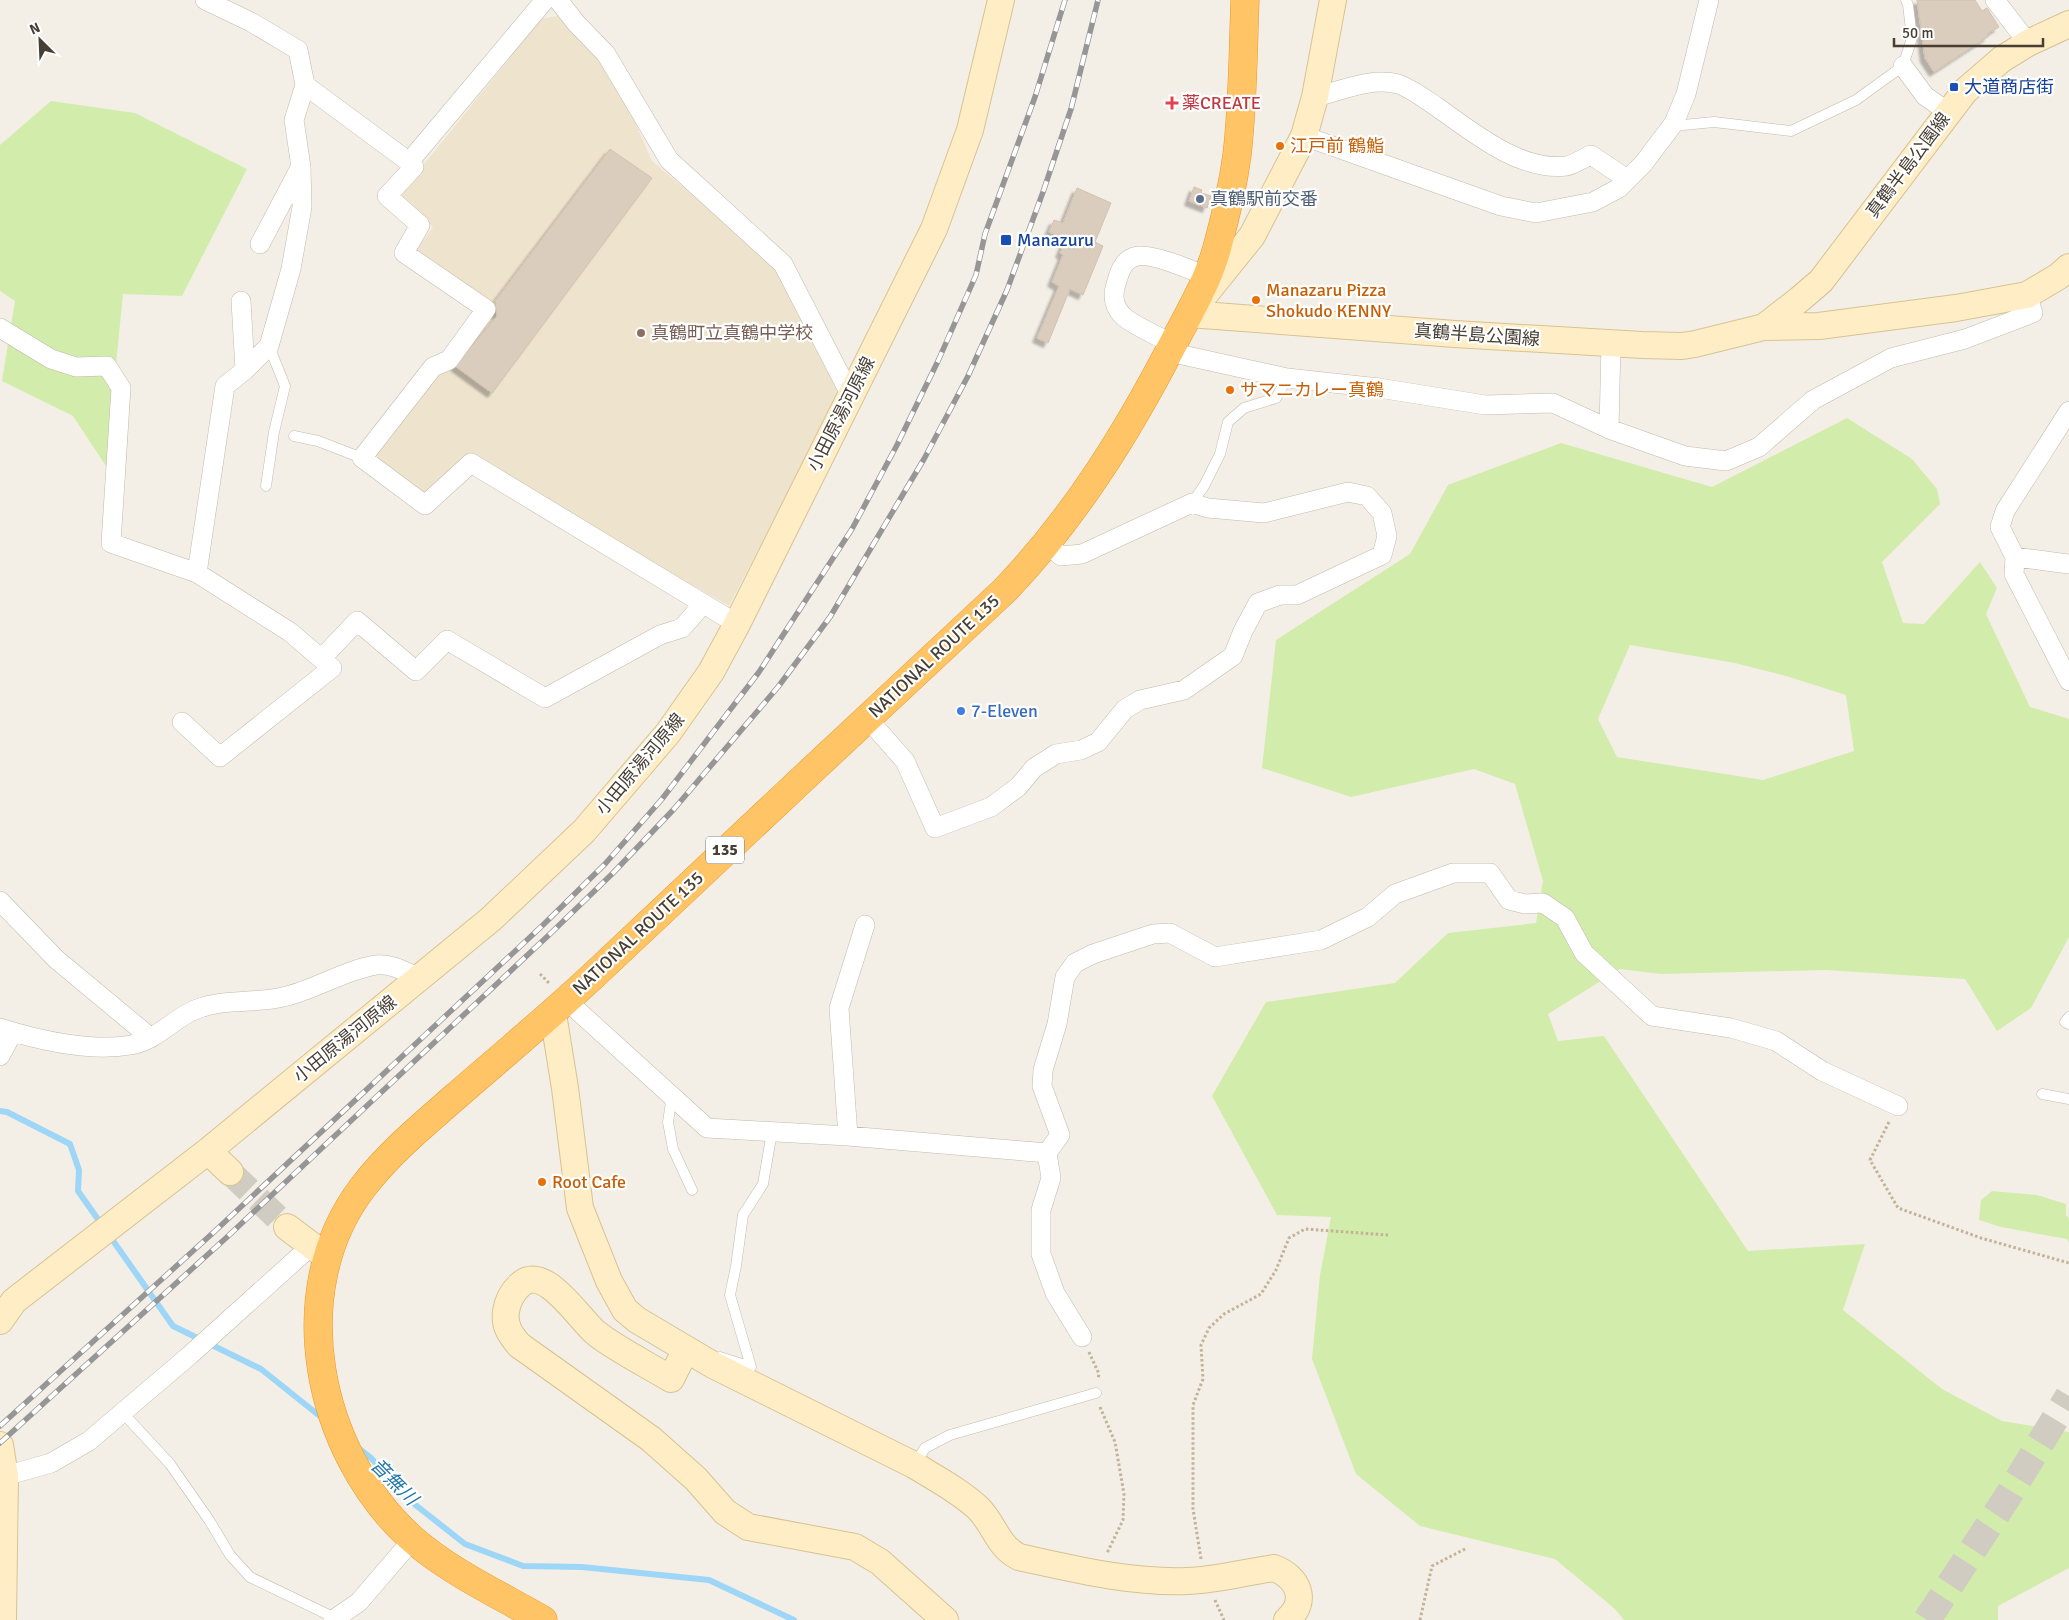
<svg xmlns="http://www.w3.org/2000/svg" width="2069" height="1620" font-family="Signika,'Noto Sans JP',sans-serif">
	<defs>
		<filter id="shadow"><feDropShadow dx="-4.5" dy="4.5" stdDeviation="1" flood-color="#0004"/></filter>
	</defs>
	<rect width="100%" height="100%" fill="#f4efe6"/>
	<!-- education -->
	<path fill="#eee4ce" d="M562 15 589 41 619 85 652 161 776 266 839 393 729 606 475 460 422 498 372 457 491 309 416 250 433 227 403 203 400 194 541 19Z"/>
	<!-- green -->
	<path fill="#d2ecab" fill-rule="evenodd" d="M51 101 135 113 247 169 182 296 123 294 106 466 73 416 2 381 15 301 0 291V145Z
		M1847 418 1912 459 1937 489 1940 504 1882 562 1903 623 1924 624 1980 562 1997 588 1986 614 2030 707 2069 719V937L2031 1008 1997 1031 1965 979 1826 970 1661 974 1620 969 1548 1014 1558 1041 1604 1036 1748 1251 1865 1244 1843 1310 1942 1389 2002 1421 2069 1432V1568L1998 1606V1620H1624L1615 1609 1555 1559 1420 1526 1356 1474 1312 1359 1320 1275 1331 1217 1277 1215 1212 1096 1266 1002 1395 983 1448 933 1536 923 1543 881 1515 784 1474 769 1351 797 1262 768 1276 640 1410 554 1448 485 1561 443 1712 487ZM1630 645 1735 663 1786 676 1846 695 1854 751 1763 780 1617 757 1598 719Z
		M1992 1191 2037 1195 2066 1204V1215L2069 1218V1243L2067 1239 2001 1227 1979 1220 1981 1200Z"/>
	<g fill="none" stroke-linecap="round" stroke-linejoin="round">
		<!-- stream -->
		<path stroke="#9dd6f6" stroke-width="6" d="M0 1111 7 1112 70 1144 79 1170 78 1191 102 1225
			M109 1235 173 1326 261 1369 326 1421
			M358 1448 371 1458 413 1503 465 1544 523 1566 582 1567 709 1580 794 1620"/>
	</g>
	<!-- building -->
	<path fill="#dacdbd" stroke="#d2c2ad" filter="url(#shadow)" d="M1917 0H1975L1982 11 1987 8 1999 27 1987 34 1989 36 1934 72 1925 58Z
		M610 149 652 178 492 393 455 366 497 316 495 301Z
		M1194 187 1202 190 1201 193 1211 196 1207 208 1189 201Z
		M1077 188 1111 203 1095 242 1103 246 1083 295 1070 289 1048 343 1037 338 1059 286 1052 282 1063 255 1060 253 1066 239 1049 232 1054 220 1063 223Z"/>
	<g fill="none" stroke-linecap="round" stroke-linejoin="round">
		<!-- secondary-tunnel -->
		<path stroke="#d1ccc2" stroke-width="26" stroke-dasharray="26 13" stroke-linecap="butt" d="M230 1172 287 1227"/>
		<!-- highway-tunnel -->
		<path stroke="#d1ccc2" stroke-width="28" stroke-dasharray="28 14" stroke-linecap="butt" d="M1927 1620 2008 1496 2069 1396"/>
		<defs>
			<path id="lane" d="M1674 123 1683 125 1714 122 1791 131 1856 100 1903 66 1912 38 1908 5 1906 0
				M294 436 318 441 362 458
				M266 486 274 432 285 386 269 346
				M1192 503 1204 486 1220 454 1228 422 1244 408 1276 398 1287 378
				M2069 1017 2065 1022 2069 1024
				M2042 1094 2069 1099
				M672 1095 668 1122 673 1149 692 1190
				M720 1357 751 1367 730 1295 736 1266 743 1215 763 1184 772 1132
				M123 1413 170 1464 209 1520 230 1555 250 1577 335 1618
				M915 1464 925 1448 950 1435 1096 1393"/>
			<path id="street" d="M558 0 576 23 606 54 669 160 783 264 851 396
				M1995 0 2028 43
				M1903 66 1925 96 1948 112
				M305 85 409 162 414 167 387 196 420 225 404 253 486 309 449 360 433 367 362 458 425 505 471 463 737 624
				M1315 97C1341 91 1371 77 1398 84 1411 88 1426 100 1437 107 1472 132 1521 172 1566 166 1574 165 1583 158 1591 155L1627 179
				M1304 136 1501 206 1536 213 1593 202 1619 188 1643 164 1674 123 1686 94 1709 0
				M409 162 545 0
				M260 244 300 168
				M241 301 245 370
				M0 328 51 359 76 367 107 366 121 388 111 543 197 573
				M1173 344C1160 337 1132 325 1123 316 1114 307 1112 297 1116 284 1119 274 1122 261 1134 257 1148 251 1194 271 1208 277
				M1169 352 1287 378 1379 388 1485 405 1553 403 1609 429 1685 456 1726 461 1759 447 1813 400 1891 358 1965 339 2033 313 2027 295
				M2069 411 2005 511 2000 527 2015 557 2014 574 2069 681
				M1609 429 1611 343
				M2015 557 2069 564
				M322 658 357 621 416 671 447 640 545 698 660 635 682 628 703 604
				M867 718 905 761 935 828 991 807 1018 787 1034 768 1056 754 1081 750 1098 742 1125 709 1140 700 1184 690 1233 656 1243 631 1258 603 1280 595H1297L1382 555 1387 536 1382 513 1367 496 1348 492 1264 513 1208 508 1192 503 1082 554 1061 556 1047 544
				M182 722 220 757 332 668 290 632 197 573 225 386 245 370 269 346 291 269 302 207 301 167 294 120 305 85 298 50 251 22 205 0
				M0 901 56 959 151 1038
				M567 1001 707 1128 848 1136 1047 1153 1060 1135 1042 1086 1043 1070 1057 1024 1065 977 1075 963 1093 954 1153 934 1170 933 1215 957 1321 940 1368 917 1395 894 1453 873H1490L1509 900 1525 904 1543 903 1565 918 1584 953 1652 1016 1731 1028 1776 1041 1822 1071 1898 1106
				M0 1028C38 1040 91 1052 131 1045 158 1040 173 1018 197 1009 225 998 255 1004 283 997 315 990 344 970 376 965 391 963 406 972 419 978
				M0 1056 13 1032
				M848 1136 839 1008 865 925
				M1047 1153 1051 1178 1041 1210V1254L1055 1293 1082 1337
				M5 1476 51 1463 89 1441 190 1355 311 1246
				M333 1620 359 1602 413 1539"/>
			<path id="secondary" d="M1202 298 1252 236 1304 136 1315 97 1333 0
				M1189 314 1455 334 1642 345 1682 346 1695 344 1764 327 1800 299 1821 281 1965 91 2002 59 2028 43 2069 24
				M1764 327 1819 326 1956 308 2027 295 2059 276 2069 267
				M553 1014 565 1088 580 1208 609 1281 625 1310 637 1320 713 1365 914 1465C935 1478 960 1491 978 1508 995 1525 997 1546 1019 1557 1074 1569 1130 1583 1187 1581 1216 1580 1245 1572 1274 1568 1298 1577 1309 1601 1287 1620
				M208 1151 230 1172
				M287 1227 327 1257
				M0 1321 14 1301 208 1151 491 919 584 831 668 733 711 672 737 624 934 229 970 130 1001 0
				M686 1349 671 1379C648 1365 616 1349 596 1333 579 1319 544 1262 520 1285 512 1292 508 1300 506 1311 504 1326 510 1334 519 1345L651 1439 696 1479 725 1512 748 1527 855 1547 880 1562 945 1620
				M0 1445 5 1476 3 1620"/>
			<path id="highway" d="M543 1620C498 1594 448 1571 410 1537 317 1452 283 1291 363 1187 389 1153 423 1125 455 1097 501 1057 549 1017 594 975 730 846 868 718 1005 590 1075 517 1127 433 1173 344 1190 311 1209 280 1218 244 1226 215 1233 185 1237 155 1243 104 1243 52 1245 0"/>
		</defs>
		<!-- lane casing -->
		<use href="#lane" stroke="#c3b9ab" stroke-width="11"/>
		<!-- street casing -->
		<use href="#street" stroke="#c3b9ab" stroke-width="20"/>
		<!-- secondary casing -->
		<use href="#secondary" stroke="#d7c292" stroke-width="28"/>
		<!-- highway casing -->
		<use href="#highway" stroke="#e9992b" stroke-width="29"/>
		<!-- path -->
		<path stroke="#c3b198" stroke-width="3" stroke-dasharray="2.5 2.5" stroke-linecap="butt" d="M540 974 550 984
			M1889 1122 1870 1160 1898 1208 1981 1238 2069 1263
			M1089 1352 1099 1374 1098 1379
			M1100 1407 1115 1442 1124 1494 1123 1520 1107 1553
			M1201 1559 1193 1509V1405L1203 1379 1201 1345 1209 1328 1224 1314 1261 1294 1276 1270 1289 1238 1305 1229 1388 1235
			M1215 1600 1224 1620
			M1420 1620 1432 1566 1467 1548"/>
		<!-- lane -->
		<use href="#lane" stroke="#fff" stroke-width="10"/>
		<!-- street -->
		<use href="#street" stroke="#fff" stroke-width="19"/>
		<!-- secondary -->
		<use href="#secondary" stroke="#ffeec5" stroke-width="26"/>
		<!-- highway -->
		<use href="#highway" stroke="#ffc466" stroke-width="28"/>
		<defs>
			<path id="rail" d="M0 1426 215 1231 543 925 605 864 662 799 759 672 852 529 897 445 938 361 976 275 985 234 1035 97 1065 0
				M0 1443 226 1238 551 933 613 873 674 809 778 687 830 617 924 459 968 376 1007 290 1043 192 1071 109 1098 0"/>
		</defs>
		<!-- rail casing -->
		<use href="#rail" stroke="#969696" stroke-width="5.5"/>
		<!-- rail -->
		<use href="#rail" stroke="#fff" stroke-width="4" stroke-dasharray="11" stroke-linecap="butt"/>
	</g>
	<!-- markers -->
	<g fill="#1a4fb4" stroke="#fff" stroke-width="2">
		<rect x="1949" y="82" width="10" height="10" rx="2.5"/>
		<rect x="1000" y="234" width="12" height="12" rx="2.5"/>
	</g>
	<path fill="#e0444e" stroke="#fff" stroke-width="2" d="M1169.5 95.5h5v5h5v5h-5v5h-5v-5h-5v-5h5z"/>
	<g fill="#e8710a" stroke="#fff" stroke-width="2">
		<circle cx="1280" cy="146" r="5"/>
		<circle cx="1256" cy="300" r="5"/>
		<circle cx="1230" cy="390" r="5"/>
		<circle cx="542" cy="1182" r="5"/>
	</g>
	<circle fill="#5c6f8a" stroke="#fff" stroke-width="2" cx="1200" cy="199" r="5"/>
	<circle fill="#8d6e63" stroke="#fff" stroke-width="2" cx="641" cy="333" r="5"/>
	<circle fill="#3f7fe0" stroke="#fff" stroke-width="2" cx="961" cy="711" r="5"/>
	<g text-anchor="middle" dominant-baseline="central" stroke-width="4.5" stroke-linejoin="round" paint-order="stroke">
		<!-- shield labels -->
		<rect fill="#fff" stroke="#7e7971" stroke-width="1" x="706" y="836.5" width="38" height="27" rx="4"/>
		<g font-size="16" font-weight="bold" fill="#473f34">
			<text x="725" y="850">135</text>
		</g>
		<!-- transit labels -->
		<g font-size="18" fill="#164399" stroke="#fff" text-anchor="start">
			<text x="1964" y="87">大道商店街</text>
			<text x="1017" y="240">Manazuru</text>
		</g>
		<!-- health labels -->
		<g font-size="18" fill="#be3a42" stroke="#fff" text-anchor="start">
			<text x="1182" y="103">薬CREATE</text>
		</g>
		<!-- food labels -->
		<g font-size="18" fill="#c56008" stroke="#fff" text-anchor="start">
			<text x="1290" y="146">江戸前 鶴鮨</text>
			<text x="1266" y="290">Manazaru Pizza<tspan x="1266" dy="21">Shokudo KENNY</tspan></text>
			<text x="1240" y="390">サマニカレー真鶴</text>
			<text x="552" y="1182">Root Cafe</text>
		</g>
		<!-- street labels -->
		<g font-size="18" fill="#473f34" stroke="#fff">
			<text transform="translate(1908 165) rotate(-53)">真鶴半島公園線</text>
			<text transform="translate(1477 335) rotate(4)">真鶴半島公園線</text>
			<text transform="translate(841 414) rotate(-63)">小田原湯河原線</text>
			<text transform="translate(934 656) rotate(-43)">NATIONAL ROUTE 135</text>
			<text transform="translate(640 764) rotate(-50)">小田原湯河原線</text>
			<text transform="translate(638 933) rotate(-43)">NATIONAL ROUTE 135</text>
			<text transform="translate(345 1039) rotate(-39)">小田原湯河原線</text>
		</g>
		<!-- service labels -->
		<g font-size="18" fill="#4e5e75" stroke="#fff" text-anchor="start">
			<text x="1210" y="199">真鶴駅前交番</text>
		</g>
		<!-- education labels -->
		<g font-size="18" fill="#785e54" stroke="#fff" text-anchor="start">
			<text x="651" y="333">真鶴町立真鶴中学校</text>
		</g>
		<!-- shop labels -->
		<g font-size="18" fill="#366cbe" stroke="#fff" text-anchor="start">
			<text x="971" y="711">7-Eleven</text>
		</g>
		<!-- water labels -->
		<g font-size="19" font-style="italic" fill="#2378ab" stroke="#fff">
			<text transform="translate(394 1482) rotate(45)">音無川</text>
		</g>
	</g>
	<!-- north arrow -->
	<g transform="translate(40 40) rotate(336)" stroke="#ffffff" stroke-width="4" paint-order="stroke">
	<path d="M0-4L9 19L0 12L-9 19Z" fill="#473f34"/>
	<text y="-8" font-size="14" font-weight="bold" text-anchor="middle" fill="#473f34">N</text>
	</g>
	<!-- scale -->
	<path d="M1894 38v8h149v-8" fill="none" stroke="#473f34" stroke-width="2.5"/>
	<text x="1902" y="38" font-size="15" fill="#473f34" stroke="#ffffff" stroke-width="4" paint-order="stroke">50 m</text>
</svg>
